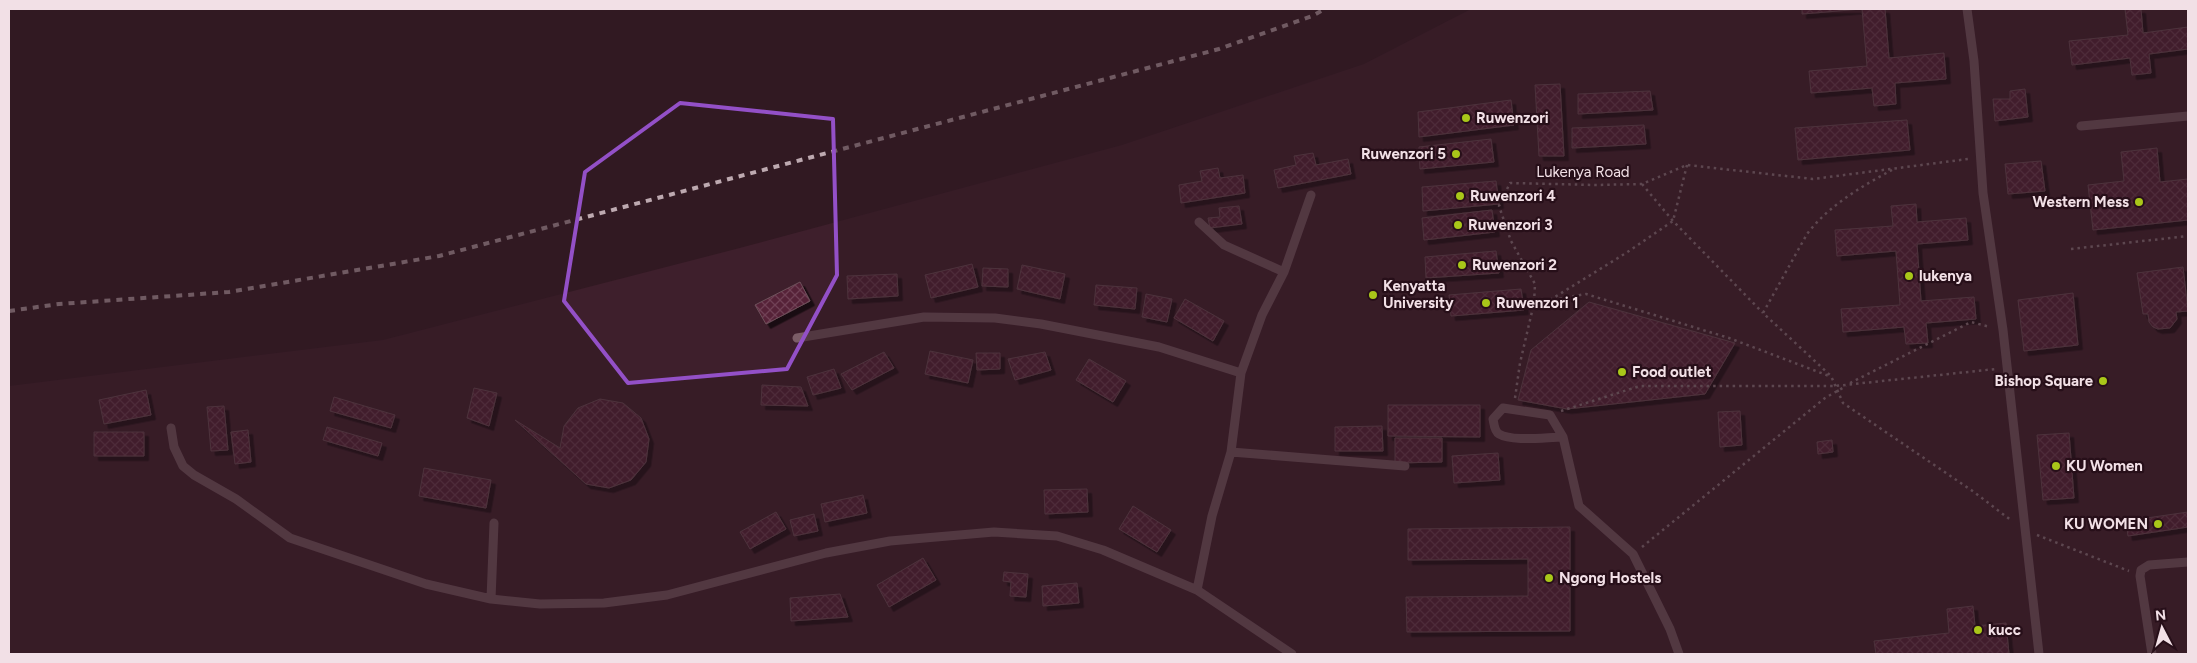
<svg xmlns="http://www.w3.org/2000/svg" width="2197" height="663" font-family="Figtree,sans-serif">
	<defs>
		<pattern id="building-cross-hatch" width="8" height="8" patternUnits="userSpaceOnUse" patternTransform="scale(1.25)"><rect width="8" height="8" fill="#572138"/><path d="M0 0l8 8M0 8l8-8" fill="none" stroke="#704155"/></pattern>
		<filter id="shadow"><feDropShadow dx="4.5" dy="4.5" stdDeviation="0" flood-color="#0009"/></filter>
	</defs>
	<rect width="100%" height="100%" fill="#311922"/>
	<!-- built -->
	<path fill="#3e1f2c" d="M1471 9H2188V654H9V386L383 340 732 250 1122 145 1364 64Z"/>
	<!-- building -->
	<path fill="url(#building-cross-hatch)" stroke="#6e515b" filter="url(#shadow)" d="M1802 9H1885L1889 58 1944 53 1946 79 1895 83 1896 104 1874 106 1872 88 1811 93 1809 71 1867 66 1862 9 1802 14Z
		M2125 9H2141L2143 33 2188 27V49L2149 54 2151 73 2132 75 2130 58 2072 65 2069 41 2128 35Z
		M1560 84 1564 156H1539L1535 85Z
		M2025 89 2028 117 1995 121 1993 99H2010V91Z
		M1650 91 1653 110 1578 114V94Z
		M1511 100 1514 125 1419 137 1418 112Z
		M1907 120 1910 150 1798 160 1795 128Z
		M1644 125 1646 144 1572 148V128Z
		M1491 139 1494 162 1420 169 1419 147Z
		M2157 148 2160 182 2188 179V220L2093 230 2088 185 2124 181 2121 152Z
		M1313 153 1316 165 1348 159 1351 174 1278 188 1274 170 1296 165 1294 156Z
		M2041 161 2045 191 2008 194 2005 164Z
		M1218 168 1220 178 1243 175 1245 193 1181 203 1179 185 1202 181 1200 171Z
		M1496 181 1499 204 1423 211 1422 187Z
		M1916 204 1917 222 1966 218 1968 240 1917 244 1921 301 1974 297 1976 319 1926 323 1928 343 1906 344 1904 327 1843 332 1841 309 1900 305 1896 251 1837 256 1835 230 1893 226 1891 206Z
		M1239 206 1242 224 1210 228 1208 218 1220 217 1219 208Z
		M1492 210 1495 232 1424 240 1422 218Z
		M1496 251 1499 273 1426 278 1425 257Z
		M972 264 978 287 931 298 925 275Z
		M1022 265 1065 274 1060 299 1017 289Z
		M2183 267 2188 311 2176 312 2177 319 2170 328 2158 329 2153 327 2149 322 2148 314H2143L2137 273Z
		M983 268 1008 269V287L982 286Z
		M897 274 898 296 848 299 847 276Z
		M800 282 810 301 766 324 755 305Z
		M1096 285 1137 288 1135 309 1094 305Z
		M1521 289 1524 310 1451 316 1449 295Z
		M2073 293 2078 345 2024 351 2018 300Z
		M1146 294 1172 299 1167 322 1142 317Z
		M1185 299 1224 321 1213 341 1174 318Z
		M1589 302 1735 343 1705 394 1567 409 1518 400 1531 350Z
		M930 351 973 360 968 383 925 374Z
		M884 352 894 368 852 390 841 374Z
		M1045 352 1051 370 1015 380 1008 359Z
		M976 353H1000V369L977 370Z
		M1089 359 1126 381 1113 402 1076 380Z
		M834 369 841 388 813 395 807 377Z
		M762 385 801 387 808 406 761 405Z
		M474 388 497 393 489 426 467 418Z
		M146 390 151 415 104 424 99 400Z
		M334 397 395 415 391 428 330 411Z
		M600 399 623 403 641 418 649 439 646 462 631 480 609 488 586 484 515 420 560 448 564 426 578 408Z
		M1388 405H1480V437L1388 436Z
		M224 406 228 450 211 451 207 407Z
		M1740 411 1742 445 1720 447 1718 412Z
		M1382 426 1383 451H1335V427Z
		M327 427 382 443 378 456 323 440Z
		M248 430 251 462 235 464 231 432Z
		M94 432H144V456H94Z
		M2069 433 2074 498 2043 500 2037 435Z
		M1395 438H1442V462L1395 463Z
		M1832 440 1833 452 1818 454 1817 442Z
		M1498 453 1500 480 1454 483 1452 456Z
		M424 468 491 480 486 508 419 496Z
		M1087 489 1088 512 1045 514 1044 490Z
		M863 495 867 513 825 522 821 504Z
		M1133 506 1171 530 1157 552 1119 529Z
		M776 512 786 529 750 549 740 532Z
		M2188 512V527L2128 536 2126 521Z
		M814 514 818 531 794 536 790 520Z
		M1570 527V631L1407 632 1406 597 1528 596V559L1408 560V529Z
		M923 558 936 580 889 607 877 585Z
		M1004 572 1028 574 1026 597 1010 596 1011 582 1003 581Z
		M1077 583 1079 603 1043 606 1042 586Z
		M840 594 848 617 791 621 790 598Z
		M1973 606 1975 626 2006 623 2009 654H1876L1874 641 1949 633 1947 609Z"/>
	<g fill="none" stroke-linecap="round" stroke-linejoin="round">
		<!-- path -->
		<path stroke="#937e86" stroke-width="2.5" stroke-dasharray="2.5 4" stroke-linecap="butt" d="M1892 170C1862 186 1828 206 1807 234L1763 313 1831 376 1843 403 1974 492 2012 521
			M1642 184 1673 221 1763 313
			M2071 249 2188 236
			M1550 300 1626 253 1673 221 1687 165
			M1534 303 1586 294 1729 338 1829 376
			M1850 383 1971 322 1990 327
			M1515 398 1520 363 1534 303 1535 284 1511 241 1499 206 1510 183 1595 185 1642 184 1687 165 1813 179 1968 159
			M1561 411 1640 386H1835L1996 369
			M2037 535 2129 571
			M1642 547 1825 398 1846 386"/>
		<!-- service -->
		<path stroke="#7b5d67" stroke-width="9" d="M1967 9 1974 61 1983 193 2003 330 2039 654
			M2081 126 2188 116
			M1199 222 1224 245 1284 272
			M797 338 924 317 995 318 1041 324 1159 347 1241 373
			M171 428 174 447 183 466 194 475 236 499 290 538 426 584 491 599 540 604 604 603 667 595 826 553 890 541 994 532 1057 536 1103 550 1197 590 1292 654
			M1563 437C1547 437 1512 442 1499 434 1494 431 1494 423 1493 419L1503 408 1550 415 1563 437 1579 506 1633 554 1670 629 1679 654
			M1231 452 1405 466
			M1197 590 1212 516 1231 452 1241 373 1262 315 1284 272 1311 195
			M491 599 494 523
			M2152 654 2140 576 2141 570 2149 565 2188 562"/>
		<!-- rail -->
		<path stroke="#bda9b0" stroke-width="4" stroke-dasharray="6 6" stroke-linecap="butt" d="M9 311 59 304 229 292 439 256 1219 49 1312 16 1325 9"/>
	</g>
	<!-- marked area -->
	<path d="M0 0H2197V663H0ZM680 103 833 119 837 275 787 369 628 383 564 301 585 172Z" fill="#311922" fill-opacity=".55" fill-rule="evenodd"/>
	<path fill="none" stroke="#9350c7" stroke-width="4" stroke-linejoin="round" d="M680 103 833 119 837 275 787 369 628 383 564 301 585 172Z"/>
	<!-- markers -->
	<g fill="#a9c719" stroke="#270f19" stroke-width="2">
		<circle cx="1466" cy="118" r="5"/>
		<circle cx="1456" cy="154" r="5"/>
		<circle cx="1460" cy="196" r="5"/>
		<circle cx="2139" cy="202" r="5"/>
		<circle cx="1458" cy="225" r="5"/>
		<circle cx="1462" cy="265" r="5"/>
		<circle cx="1909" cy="276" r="5"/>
		<circle cx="1373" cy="295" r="5"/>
		<circle cx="1486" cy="303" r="5"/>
		<circle cx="1622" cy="372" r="5"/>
		<circle cx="2103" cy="381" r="5"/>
		<circle cx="2056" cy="466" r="5"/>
		<circle cx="2158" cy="524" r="5"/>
		<circle cx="1549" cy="578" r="5"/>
		<circle cx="1978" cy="630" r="5"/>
	</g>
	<g text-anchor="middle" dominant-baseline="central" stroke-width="4.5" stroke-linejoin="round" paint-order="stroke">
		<!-- poi labels -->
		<g font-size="15" font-weight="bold" fill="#f2e0e6" stroke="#270f19" text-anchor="start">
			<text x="1476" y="118">Ruwenzori</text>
			<text x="1446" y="154" text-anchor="end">Ruwenzori 5</text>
			<text x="1470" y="196">Ruwenzori 4</text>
			<text x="2129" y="202" text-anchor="end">Western Mess</text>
			<text x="1468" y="225">Ruwenzori 3</text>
			<text x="1472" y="265">Ruwenzori 2</text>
			<text x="1919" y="276">lukenya</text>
			<text x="1383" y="286">Kenyatta<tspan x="1383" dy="17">University</tspan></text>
			<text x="1496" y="303">Ruwenzori 1</text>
			<text x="1632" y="372">Food outlet</text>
			<text x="2093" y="381" text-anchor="end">Bishop Square</text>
			<text x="2066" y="466">KU Women</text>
			<text x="2148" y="524" text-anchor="end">KU WOMEN</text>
			<text x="1559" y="578">Ngong Hostels</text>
			<text x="1988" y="630">kucc</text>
		</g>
		<!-- street labels -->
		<g font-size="15" fill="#f2e0e6" stroke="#270f19">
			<text x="1583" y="172">Lukenya Road</text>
		</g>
	</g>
	<!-- border -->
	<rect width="2197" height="663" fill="none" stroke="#f2e0e6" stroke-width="20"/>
	<!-- north arrow -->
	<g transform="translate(2162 628) rotate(354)" stroke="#270f19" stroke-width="4" paint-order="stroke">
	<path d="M0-4L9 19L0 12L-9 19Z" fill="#f2e0e6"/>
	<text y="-8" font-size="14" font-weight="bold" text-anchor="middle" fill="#f2e0e6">N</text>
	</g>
</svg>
